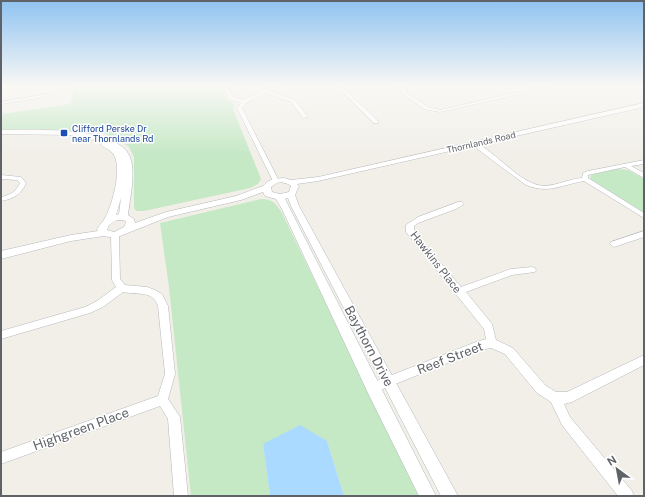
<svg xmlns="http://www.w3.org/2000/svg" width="645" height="497" font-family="'Public Sans',sans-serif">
	<rect width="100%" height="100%" fill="#f1efe8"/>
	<!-- green -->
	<path fill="#c5e8c5" d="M74 86H219L227 100 234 104 233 109 261 179 258 184 250 188 144 211H136L134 208V157L129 147 118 139 105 134 83 131 1 129V114L71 104Z
		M616 169 628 170 644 179V213L590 179 591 175Z
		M261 199C273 199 276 204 282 213L419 496H344L327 441 263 444 270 496H191L169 287 160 223Z"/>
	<!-- water -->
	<path fill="#aadaff" d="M300 425 327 441 344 496H270L263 444Z"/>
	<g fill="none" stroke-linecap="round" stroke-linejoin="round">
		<defs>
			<path id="minor" d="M222 86H227L233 97 244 100 271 86H277L269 91 295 100 308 117 303 118 291 102 266 93 246 103 242 108 279 181 278 182 276 183 273 181 237 108 241 103 229 99Z
				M336 86H341L378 121V123H374Z
				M397 86 406 87V92L428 107 440 110 545 86H555L440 112 424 109 402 93V89Z
				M48 94H50V96L1 104V102Z
				M474 142C496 151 521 186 545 186 558 185 569 179 582 178L583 173 588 171 644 160V164L631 166 644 173V178L625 167 588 175V178L644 213V218L584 181C560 185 550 194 526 185L472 145 471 144Z
				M1 175 21 177 26 183C21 195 13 199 1 201V197C10 195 16 192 20 183L17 180 1 179Z
				M458 202H462L464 204 456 209 418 223 414 226V231L461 287 511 269 532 267 535 268 536 270 535 272 512 275 466 292 492 324 496 340 513 348 545 385 556 392H567L644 355V365L572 402 564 404 570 417 632 491 634 496H618L562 425 551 402 537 393 505 354 491 348 480 350 373 393 369 392 367 388 369 384 476 342 486 339 484 329 406 232V225L418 217Z
				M644 231V237L614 247 610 244 611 242Z
				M115 232 119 235 120 279 125 285 147 287 155 290 162 294 168 306 175 374 168 399 180 417 188 496H174L168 419 160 406 1 464V452L158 396 165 374 158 306C153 290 137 295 123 292L103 307 90 313 1 339V331L85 307 97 301 116 287 112 280 111 235Z"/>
			<path id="tertiary" d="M644 103V107L318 181 297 184 299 186 295 195 299 206 458 496H441L291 206 288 198 285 199 436 496H419L368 393 282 209 276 199 265 196 263 192 241 200 168 217 115 238 104 236 71 241 1 259V251L71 235 98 231 97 229C100 224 104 221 106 216 113 202 122 169 114 155 111 150 105 148 101 145L102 143H107L104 142 70 135 1 134V130C30 130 118 125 130 157 136 174 130 197 128 215L134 219 135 223 166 212 236 196 263 186 267 182 273 179 284 178 291 180 318 177ZM281 182 288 184 291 186 289 192 280 194 272 192 271 187 277 183ZM121 198 119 214 116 215ZM117 220H124L126 222 124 227 114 232 107 230 109 225Z"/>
		</defs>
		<!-- minor casing -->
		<use href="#minor" stroke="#b5b8bc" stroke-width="1"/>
		<!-- tertiary casing -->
		<use href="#tertiary" stroke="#b5b8bc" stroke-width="1"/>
		<!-- minor -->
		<use href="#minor" fill="#fff" fill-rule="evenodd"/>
		<!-- tertiary -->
		<use href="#tertiary" fill="#fff" fill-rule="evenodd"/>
	</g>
	<!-- sky -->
	<linearGradient id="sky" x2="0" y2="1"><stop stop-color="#8fc3f1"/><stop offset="0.55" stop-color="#f9f8f5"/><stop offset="1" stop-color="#f9f8f5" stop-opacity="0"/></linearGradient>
	<rect width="645" height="156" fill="url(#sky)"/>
	<!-- markers -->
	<rect fill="#1a4fb4" stroke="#fff" stroke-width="1.5" x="60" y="129" width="8" height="8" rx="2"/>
	<g text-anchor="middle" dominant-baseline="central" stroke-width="3" stroke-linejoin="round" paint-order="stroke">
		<!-- far-transit labels -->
		<g font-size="9" fill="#164399" stroke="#fff" text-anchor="start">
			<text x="72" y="128">Clifford Perske Dr<tspan x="72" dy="10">near Thornlands Rd</tspan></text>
		</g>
		<!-- far-street labels -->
		<g font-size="9" fill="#5f6368" stroke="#fff">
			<text transform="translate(481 142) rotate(-13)">Thornlands Road</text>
		</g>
		<!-- street labels -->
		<g font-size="11" fill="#5f6368" stroke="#fff">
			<text transform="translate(436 262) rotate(52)">Hawkins Place</text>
		</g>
		<!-- near-street labels -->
		<g font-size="13" fill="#5f6368" stroke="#fff">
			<text transform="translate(369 346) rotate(62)">Baythorn Drive</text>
			<text transform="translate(450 358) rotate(-21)">Reef Street</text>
			<text transform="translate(81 429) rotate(-20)">Highgreen Place</text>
		</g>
	</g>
	<!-- border -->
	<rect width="645" height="497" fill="none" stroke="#5f6368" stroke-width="4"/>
	<!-- north arrow -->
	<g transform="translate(617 469) rotate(328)" stroke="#ffffff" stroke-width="3" paint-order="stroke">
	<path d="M0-3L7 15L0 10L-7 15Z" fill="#5f6368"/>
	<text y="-6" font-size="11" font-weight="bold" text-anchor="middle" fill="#5f6368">N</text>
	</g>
</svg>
